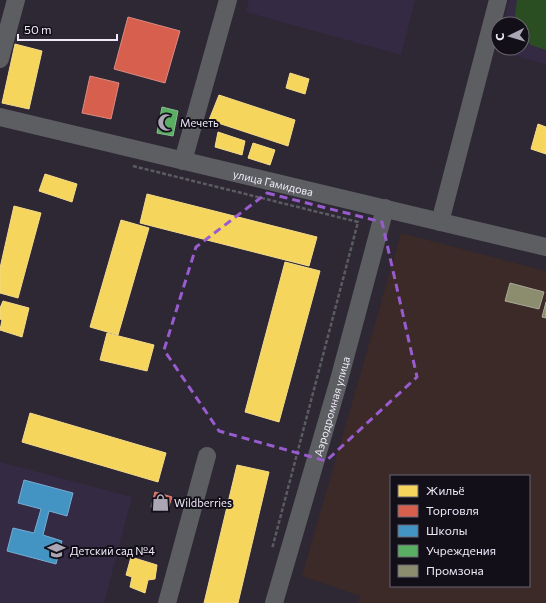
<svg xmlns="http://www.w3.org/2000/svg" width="546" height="603" font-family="Commissioner,sans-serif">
	<rect width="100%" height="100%" fill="#2d2834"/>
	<!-- built -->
	<path fill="#352a44" d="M249 0H415L401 55 246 12Z
		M510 0H546V64L496 51 498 43V48H522V24H503Z
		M0 462 132 497 104 603H0Z"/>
	<!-- industrial -->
	<path fill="#3b2a27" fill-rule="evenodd" d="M401 233 546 271V603H358L360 596 302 576ZM391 476H529V586H391Z"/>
	<!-- green -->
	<path fill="#2a4e22" d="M517 0H546V50L531 45 522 37V24H517L515 16Z"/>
	<!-- homes -->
	<path fill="#f6d55c" stroke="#f4db8b" d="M15 44 42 51 29 109 2 103Z
		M290 73 309 79 305 94 286 88Z
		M219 95 295 120 288 146 209 120Z
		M538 124 546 127V154L531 149Z
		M218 132 245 141 242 155 215 147Z
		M253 143 275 150 270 165 248 158Z
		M45 174 77 184 72 202 39 191Z
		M147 194 317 237 309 266 140 223Z
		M14 206 41 213 18 298 0 293V268Z
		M121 220 149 228 118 335 90 327Z
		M285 262 320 271 279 422 245 412Z
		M3 301 29 308 22 337 0 330 2 320 0 319V308Z
		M107 333 154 345 147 371 100 360Z
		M30 413 166 453 158 482 22 442Z
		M237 465 269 472 238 603H204Z
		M131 557 157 565 155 579 148 580 145 593 130 587 132 577 126 575Z"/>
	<!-- shops -->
	<path fill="#d6604d" stroke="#de8981" d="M128 17 180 31 165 83 114 69Z
		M90 76 119 83 111 119 82 113Z
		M155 492 172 497 167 512 151 507Z"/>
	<!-- schools -->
	<path fill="#4393c3" stroke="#77add3" d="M24 480 73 493 67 516 49 511 43 535 62 541 56 564 7 551 13 528 34 533 41 509 18 503Z"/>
	<!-- public -->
	<path fill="#5aae61" stroke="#87c08f" d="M162 107 178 111 173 136 157 133Z"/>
	<!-- industry -->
	<path fill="#8c8c6e" stroke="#aaa898" d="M510 283 544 292 539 309 505 301Z
		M546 302V318L542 317Z"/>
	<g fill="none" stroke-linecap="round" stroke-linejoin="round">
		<!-- path -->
		<path stroke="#5b5c61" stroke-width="2.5" stroke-dasharray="4 2" stroke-linecap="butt" d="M133 166 358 222 272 549"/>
		<!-- minor -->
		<g stroke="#5c5e62" stroke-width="18">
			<path d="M0 59 16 0"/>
			<path id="s1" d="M0 117 546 247"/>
			<path d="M183 161 228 0"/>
			<path d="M440 222 498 0"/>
			<path d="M167 603 207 456"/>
			<path id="s2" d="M274 603 339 380 385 208"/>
		</g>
	</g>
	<!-- marked area -->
	<path fill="none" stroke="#985cce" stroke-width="3" stroke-dasharray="8 5" stroke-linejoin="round" d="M267 193 382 222 417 377 326 461 219 431 164 350 196 247Z"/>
	<!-- icons -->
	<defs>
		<symbol id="mosque-bare" viewBox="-9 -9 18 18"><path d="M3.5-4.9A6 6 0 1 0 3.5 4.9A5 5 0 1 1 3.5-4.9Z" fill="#aba6b4" stroke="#130f18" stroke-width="2.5" paint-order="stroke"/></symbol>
		<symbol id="shop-bare" viewBox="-9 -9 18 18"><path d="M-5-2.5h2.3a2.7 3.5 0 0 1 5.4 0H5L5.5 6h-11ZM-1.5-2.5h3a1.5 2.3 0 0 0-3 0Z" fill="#aba6b4" stroke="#130f18" stroke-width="2.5" paint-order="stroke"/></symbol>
		<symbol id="school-bare" viewBox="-9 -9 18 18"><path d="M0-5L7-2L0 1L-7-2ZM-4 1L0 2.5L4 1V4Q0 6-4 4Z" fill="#aba6b4" stroke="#130f18" stroke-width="2.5" paint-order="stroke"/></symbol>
	</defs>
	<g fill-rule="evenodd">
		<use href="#mosque-bare" x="154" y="110" width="25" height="25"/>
		<use href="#shop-bare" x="148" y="490" width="25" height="25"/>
		<use href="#school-bare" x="44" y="538" width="25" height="25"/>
	</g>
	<g text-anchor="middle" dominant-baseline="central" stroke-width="4" stroke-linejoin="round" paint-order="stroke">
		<!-- poi labels -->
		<g font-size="11" fill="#efeaf9" stroke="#130f18" text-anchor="start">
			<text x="180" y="122">Мечеть</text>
			<text x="174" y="502">Wildberries</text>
			<text x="70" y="550">Детский сад №4</text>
		</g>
		<!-- street labels -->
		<g font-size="11" fill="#efeaf9" stroke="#130f18">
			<text stroke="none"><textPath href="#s1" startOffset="281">улица Гамидова</textPath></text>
			<text stroke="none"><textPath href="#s2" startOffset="205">Аэродромная улица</textPath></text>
		</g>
	</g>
	<!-- legend -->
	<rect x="390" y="475" width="140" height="112" fill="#130f18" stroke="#6b6772"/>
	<rect x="398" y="485" width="20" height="12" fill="#f6d55c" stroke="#6b6772"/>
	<text x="426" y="495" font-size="12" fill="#efeaf9">Жильё</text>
	<rect x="398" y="505" width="20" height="12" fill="#d6604d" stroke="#6b6772"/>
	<text x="426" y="515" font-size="12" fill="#efeaf9">Торговля</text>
	<rect x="398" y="525" width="20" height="12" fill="#4393c3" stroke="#6b6772"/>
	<text x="426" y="535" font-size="12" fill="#efeaf9">Школы</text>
	<rect x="398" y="545" width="20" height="12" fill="#5aae61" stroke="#6b6772"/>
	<text x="426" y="555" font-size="12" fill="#efeaf9">Учреждения</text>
	<rect x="398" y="565" width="20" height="12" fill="#8c8c6e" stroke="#6b6772"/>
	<text x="426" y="575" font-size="12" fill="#efeaf9">Промзона</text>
	<!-- north arrow -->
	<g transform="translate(510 36) rotate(265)"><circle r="19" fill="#130f18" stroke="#6b6772"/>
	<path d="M0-3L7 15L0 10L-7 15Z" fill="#aba6b4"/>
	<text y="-6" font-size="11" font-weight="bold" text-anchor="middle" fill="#efeaf9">С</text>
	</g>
	<!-- scale -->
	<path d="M18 34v6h99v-6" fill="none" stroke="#efeaf9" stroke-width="2"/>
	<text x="24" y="34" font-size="12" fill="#efeaf9" stroke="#130f18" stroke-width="3" paint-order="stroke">50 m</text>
</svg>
